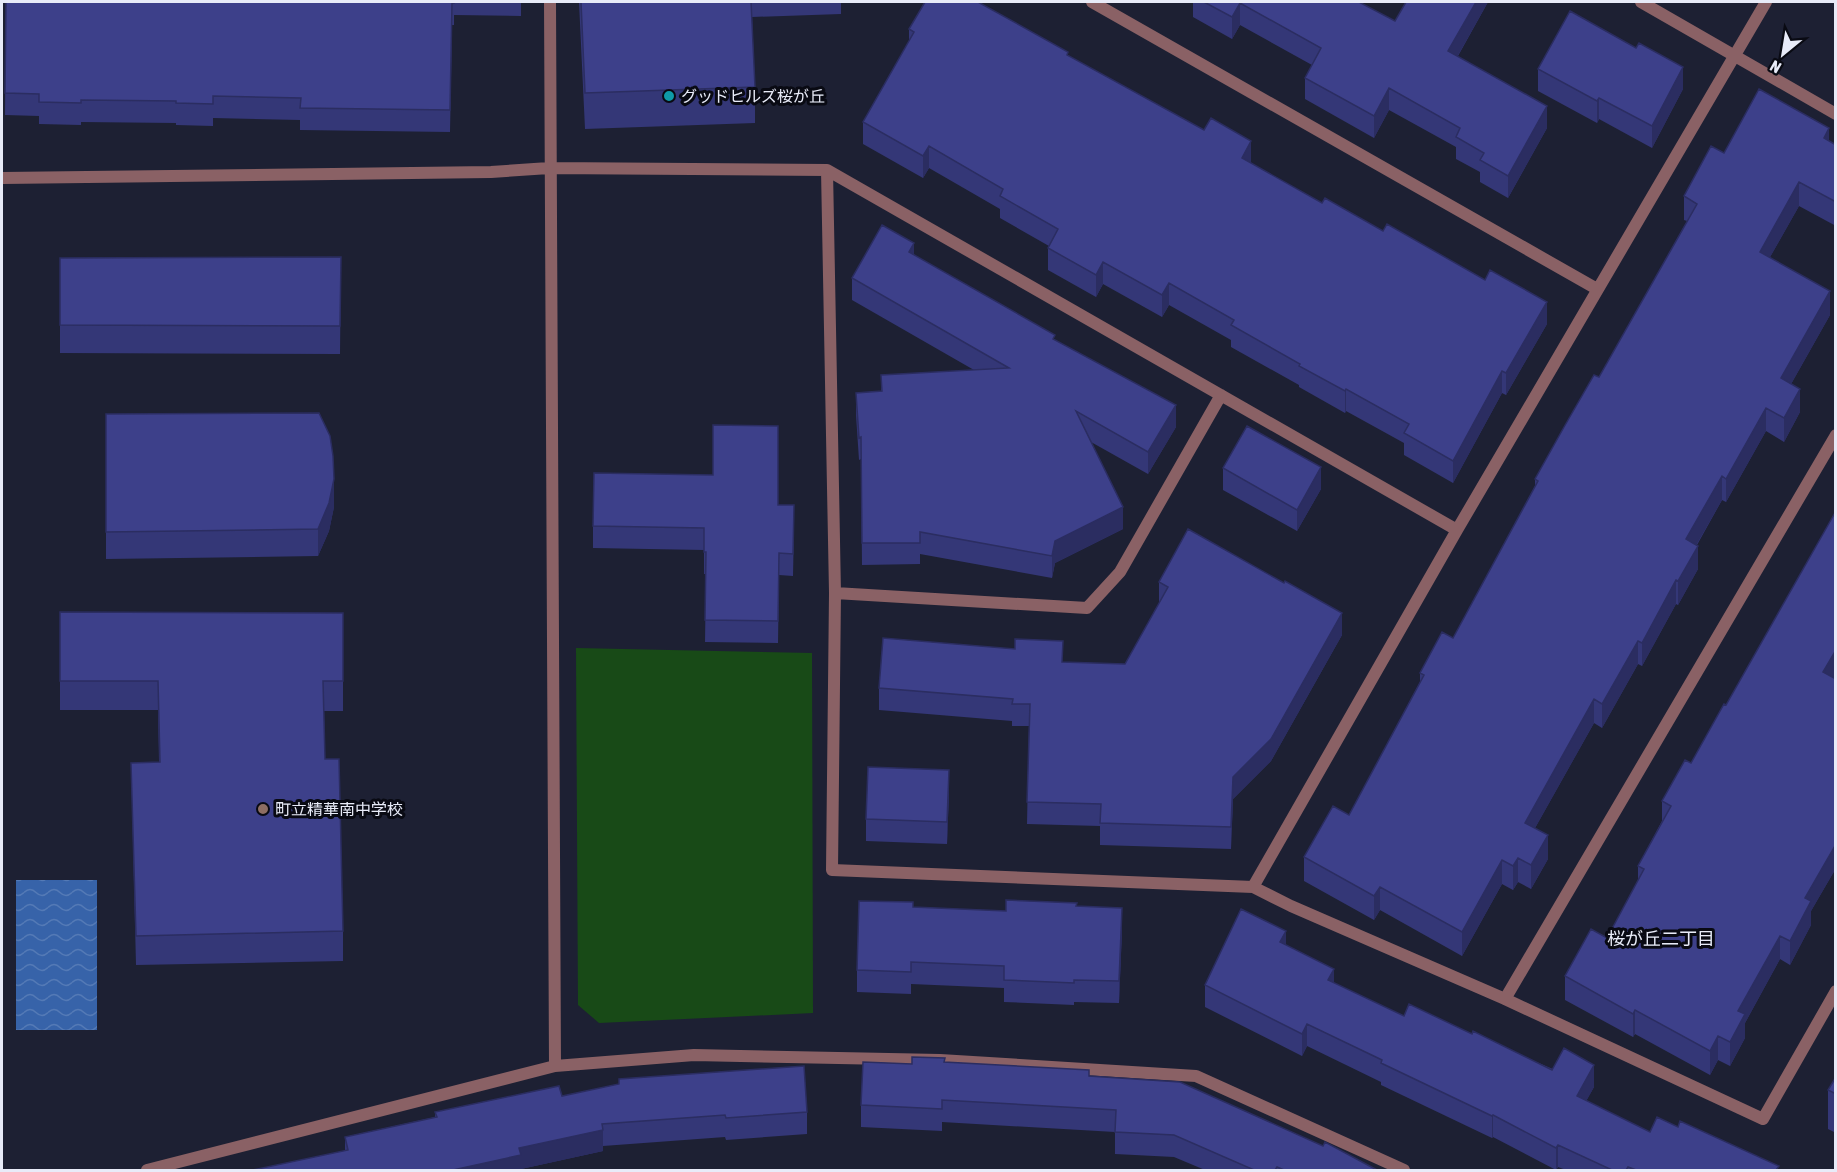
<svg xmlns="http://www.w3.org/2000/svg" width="1837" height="1172" font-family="'Asap Condensed','Noto Sans JP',sans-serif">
	<defs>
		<pattern id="water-waves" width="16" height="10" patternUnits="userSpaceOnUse" patternTransform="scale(1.5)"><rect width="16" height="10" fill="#3763a9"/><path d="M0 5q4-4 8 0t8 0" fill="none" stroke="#547ab6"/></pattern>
	</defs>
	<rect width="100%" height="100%" fill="#1d2033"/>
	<!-- green -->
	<path fill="#184a17" d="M576 648 812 653 813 1013 599 1023 578 1005Z"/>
	<!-- water -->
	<path fill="url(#water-waves)" d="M16 880H97V1030H16Z"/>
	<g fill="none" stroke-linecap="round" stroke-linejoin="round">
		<!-- street -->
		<path stroke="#8a6165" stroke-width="12" d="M550 2 555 1066
			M1092 2 1597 289
			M1641 2 1836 114
			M827 170 835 593 832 870 1253 887 1291 906 1505 999 1763 1119 1836 991
			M2 178 491 172 549 168 827 170 1457 530
			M835 593 1087 608 1120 572 1221 395
			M1253 887 1457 530 1766 2
			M1505 999 1836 435
			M147 1170 555 1066 694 1055 940 1060 1196 1076 1404 1170"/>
	</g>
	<!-- wall -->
	<path fill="#343777" d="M6 2H521V16L454 15V25H452L450 132 300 130V120L213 118V126L176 125V123L81 122V125L39 124V116L5 115Z
		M579 2H841V14L752 17 755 87V123L585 129Z
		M1193 2H1359L1395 21 1406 2H1488L1458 56 1547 128 1508 198 1480 182V172L1456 159V147L1389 110 1374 138 1305 99V78L1312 65 1240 25 1232 39 1193 17Z
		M909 29 1068 56 1251 163 1322 203 1547 324 1506 395 1502 393 1453 483 1404 455V443L1346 411 1345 413 1299 387V385L1231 347V340L1169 305 1162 317 1103 284 1096 297 1048 270V248L1049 246 1000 218V209L929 168 923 178 863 144V122L909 41Z
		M1538 69 1683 89 1652 148 1599 119 1597 123 1538 91Z
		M1829 142 1836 145V226L1799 206 1770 257 1830 315 1791 384 1800 412 1784 442 1766 431 1726 502 1722 500 1697 545 1698 569 1678 605 1676 604 1642 666 1638 664 1602 728 1594 723 1535 828 1548 859 1531 889 1518 882 1513 890 1502 884 1462 956 1380 910 1374 920 1304 881V857L1349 815 1420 682V673L1453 638 1535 486V479L1599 377 1687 221 1684 220V196L1724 153Z
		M914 255 1055 340 1176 427 1148 474 1091 442 1123 529 1055 563 1052 578 920 554V564L862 565 861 459 859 460 856 415V393L881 391V375L974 370 852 300V278Z
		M341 257 340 354 60 353V258Z
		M106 414 334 507 329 531 318 556 106 559Z
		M1223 468 1321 489 1297 531 1223 490Z
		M778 505 794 527 793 576 779 575 778 643 705 642 706 574H704V550L593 548V526Z
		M1836 511V673L1833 678 1836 679V868L1811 911V925L1790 965 1780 959 1745 1023V1038L1730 1066 1718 1060 1710 1075 1635 1034 1633 1037 1565 1000V976L1607 938 1638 881V866L1662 821V801L1691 763 1726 705Z
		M1159 582 1342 635 1271 761 1233 799 1231 849 1100 845V826L1027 824 1029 726H1012V721L879 710V688L1063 662 1125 664 1159 603Z
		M60 612 343 613V711H324L325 759 343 931V961L136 965 131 763 159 762 158 710H60Z
		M949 792 947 844 866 841V819Z
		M1076 906 1122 930 1119 1003 1074 1002V1005L1004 1002V988L911 984V994L857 992V970L913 907 1006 911Z
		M1286 945 1334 983 1404 1016 1472 1034 1594 1087 1586 1101 1650 1132 1678 1127 1779 1170H1566L1558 1167 1556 1170 1493 1137 1492 1138 1381 1085V1082L1307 1046 1302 1056 1205 1007V985Z
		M945 1062 1089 1076 1377 1170H1205L1174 1157 1115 1154V1132L942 1122V1131L861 1127V1105L912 1064Z
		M1836 1077V1133L1828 1129V1090Z
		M562 1096 807 1112V1134L726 1140 725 1137 603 1146V1151L521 1169V1170L345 1150V1137L435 1117V1112Z"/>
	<!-- shaded-wall -->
	<path fill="#2b2d61" d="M1476 2H1488L1448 73V51Z
		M1240 3V25L1232 39V17Z
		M1683 67V89L1652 148V126Z
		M1389 88V110L1374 138V116Z
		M1599 98V119L1597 123V101Z
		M1547 106V128L1508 198V176Z
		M1829 128V152L1824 138Z
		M1251 141V163L1242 158Z
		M929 146V168L923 178V156Z
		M1799 182V206L1760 275V252Z
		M914 243V265L909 252Z
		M1103 262V284L1096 297V275Z
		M1169 283V305L1162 317V295Z
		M1830 291V315L1781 402V378Z
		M1547 302V324L1506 395V373Z
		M1502 371V393L1453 483V461Z
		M1346 389V411L1345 413V391Z
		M1800 389V412L1784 442V418Z
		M1176 405V427L1148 474V452Z
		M1766 408V431L1726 502V479Z
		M1321 467V489L1297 531V510Z
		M1722 476V500L1686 563V539Z
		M334 479V507L329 531 318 556V529Z
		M1123 507V529L1055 563 1052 578V556L1055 541Z
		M1698 546V569L1678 605V581Z
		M1676 580V604L1642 666V643Z
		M1342 613V635L1271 761 1233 799 1231 849 1233 777Z
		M1638 641V664L1602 728V704Z
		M1836 650V673L1823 696V672Z
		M1594 699V723L1525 846V823Z
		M949 770V792L947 844V822Z
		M1548 835V859L1531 889V865Z
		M1836 844V868L1811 911V925L1790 965V941L1805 898Z
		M1518 858V882L1513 890V866Z
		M1502 860V884L1462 956V932Z
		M1380 887V910L1374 920V896Z
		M1122 908V930L1119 1003V981Z
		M1286 931V953L1280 942Z
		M1780 936V959L1745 1023V1038L1730 1066V1042L1738 1011Z
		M1334 969V990L1328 980Z
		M1635 1010V1034L1633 1037V1014Z
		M1307 1024V1046L1302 1056V1034Z
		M1718 1036V1060L1710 1075V1051Z
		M1594 1065V1087L1577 1118V1096Z
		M1493 1115V1137L1492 1138V1116Z
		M603 1130V1151L521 1169V1170H453L519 1148Z
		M1558 1145V1167L1556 1170V1148Z"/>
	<!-- building -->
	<path fill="#3d408a" stroke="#2b2d61" stroke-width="1.5" d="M6 2H454V3H452L450 110 300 108 301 98 213 96V104L176 103V101L81 100V103L39 102V94L5 93Z
		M581 2H751L755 87 585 93Z
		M925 2H978L1068 52 1067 55 1204 130 1211 118 1251 141 1242 158 1322 203 1325 198 1383 231 1387 224 1485 280 1490 270 1547 302 1506 373 1502 371 1453 461 1404 433 1409 424 1346 389 1345 391 1299 366 1300 364 1231 325 1234 320 1169 283 1162 295 1103 262 1096 275 1048 248 1058 229 1000 196 1003 189 929 146 923 156 863 122 914 32 909 29Z
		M1204 2H1359L1395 21 1406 2H1476L1448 51 1547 106 1508 176 1480 160 1484 153 1456 137 1460 128 1389 88 1374 116 1305 78 1321 48 1240 3 1232 17Z
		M1570 11 1636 48 1639 43 1683 67 1652 126 1599 98 1597 101 1538 69Z
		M1759 89 1829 128 1824 138 1836 145V202L1799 182 1760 252 1830 291 1781 378 1800 389 1784 418 1766 408 1726 479 1722 476 1686 539 1698 546 1678 581 1676 580 1642 643 1638 641 1602 704 1594 699 1525 823 1548 835 1531 865 1518 858 1513 866 1502 860 1462 932 1380 887 1374 896 1304 857 1333 806 1349 815 1424 675 1420 673 1442 632 1453 638 1538 481 1535 479 1564 427 1594 375 1599 377 1697 204 1684 196 1711 146 1724 153Z
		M882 225 914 243 909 252 1055 335 1053 339 1176 405 1148 452 1076 411 1123 507 1055 541 1052 556 920 532V543H862L861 437 859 438 856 393 882 391 881 375 1009 368 852 278Z
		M341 257 340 326 60 325V258Z
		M319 413 330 436 333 456 334 479 329 503 318 529 106 532V414Z
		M713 425 778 426V505H794L793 554 779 553 778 621 705 620 706 552H704V528L593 526 594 473 713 475Z
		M1247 426 1321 467 1297 510 1223 468Z
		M1836 511V650L1823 672 1836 679V844L1805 898 1811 901 1790 941 1780 936 1738 1011 1745 1014 1730 1042 1718 1036 1710 1051 1635 1010 1633 1014 1565 976 1591 929 1607 938 1644 869 1638 866 1671 806 1662 801 1685 760 1691 763 1724 704 1726 705Z
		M1188 529 1284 583 1285 581 1342 613 1271 739 1233 777 1231 827 1100 823 1101 804 1027 802 1030 704H1012L1013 699 879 688 883 638 1015 649V639L1063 641 1062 662 1125 664 1168 587 1159 582Z
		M60 612 343 613V681H323L325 759H339L343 931 136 936 131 763 160 762 158 681H60Z
		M868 767 949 770 947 822 866 819Z
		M1006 900 1077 903 1076 906 1122 908 1119 981 1074 980V983L1004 980V966L911 962V972L857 970 859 901 913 902V907L1006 911Z
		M1241 909 1286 931 1280 942 1334 969 1328 980 1404 1016 1409 1004 1472 1034 1473 1031 1552 1070 1564 1048 1594 1065 1577 1096 1650 1132 1657 1117 1678 1127 1680 1121 1779 1166 1776 1170H1636L1628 1167 1626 1170H1612L1558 1145 1556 1148 1493 1115 1492 1116 1381 1063 1382 1060 1307 1024 1302 1034 1205 985Z
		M912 1057 945 1058 944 1062 1089 1070V1076L1180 1082 1323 1146 1325 1142 1377 1170H1284L1277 1167 1275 1170H1254L1174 1135 1115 1132 1116 1110 942 1100V1109L861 1105 863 1062 912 1064Z
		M804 1066 807 1112 726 1118 725 1115 602 1124 603 1130 519 1148 521 1155 453 1170H253L348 1150 345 1137 437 1117 435 1112 559 1086 562 1096 619 1084V1079Z
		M1836 1077V1094L1828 1090Z"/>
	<!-- markers -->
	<circle fill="#0f9aa8" stroke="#090a13" stroke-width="2" cx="669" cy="96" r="6"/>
	<circle fill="#8d6e63" stroke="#090a13" stroke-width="2" cx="263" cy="809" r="6"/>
	<g text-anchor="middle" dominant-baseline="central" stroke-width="6" stroke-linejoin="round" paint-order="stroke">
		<!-- poi labels -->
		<g font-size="16" fill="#e8ebf8" stroke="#090a13" text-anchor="start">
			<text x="681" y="96">グッドヒルズ桜が丘</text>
			<text x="275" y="809">町立精華南中学校</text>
		</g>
		<!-- neighbourhood labels -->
		<g font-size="18" fill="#e8ebf8" stroke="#090a13">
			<text x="1661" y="938">桜が丘二丁目</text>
		</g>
	</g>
	<!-- border -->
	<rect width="1837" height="1172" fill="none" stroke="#e8ebf8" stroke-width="6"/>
	<!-- north arrow -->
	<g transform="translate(1783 54) rotate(210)" stroke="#090a13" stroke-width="4.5" paint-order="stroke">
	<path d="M0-4.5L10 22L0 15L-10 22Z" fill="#e8ebf8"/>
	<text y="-9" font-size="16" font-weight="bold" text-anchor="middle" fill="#e8ebf8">N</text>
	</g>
</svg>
